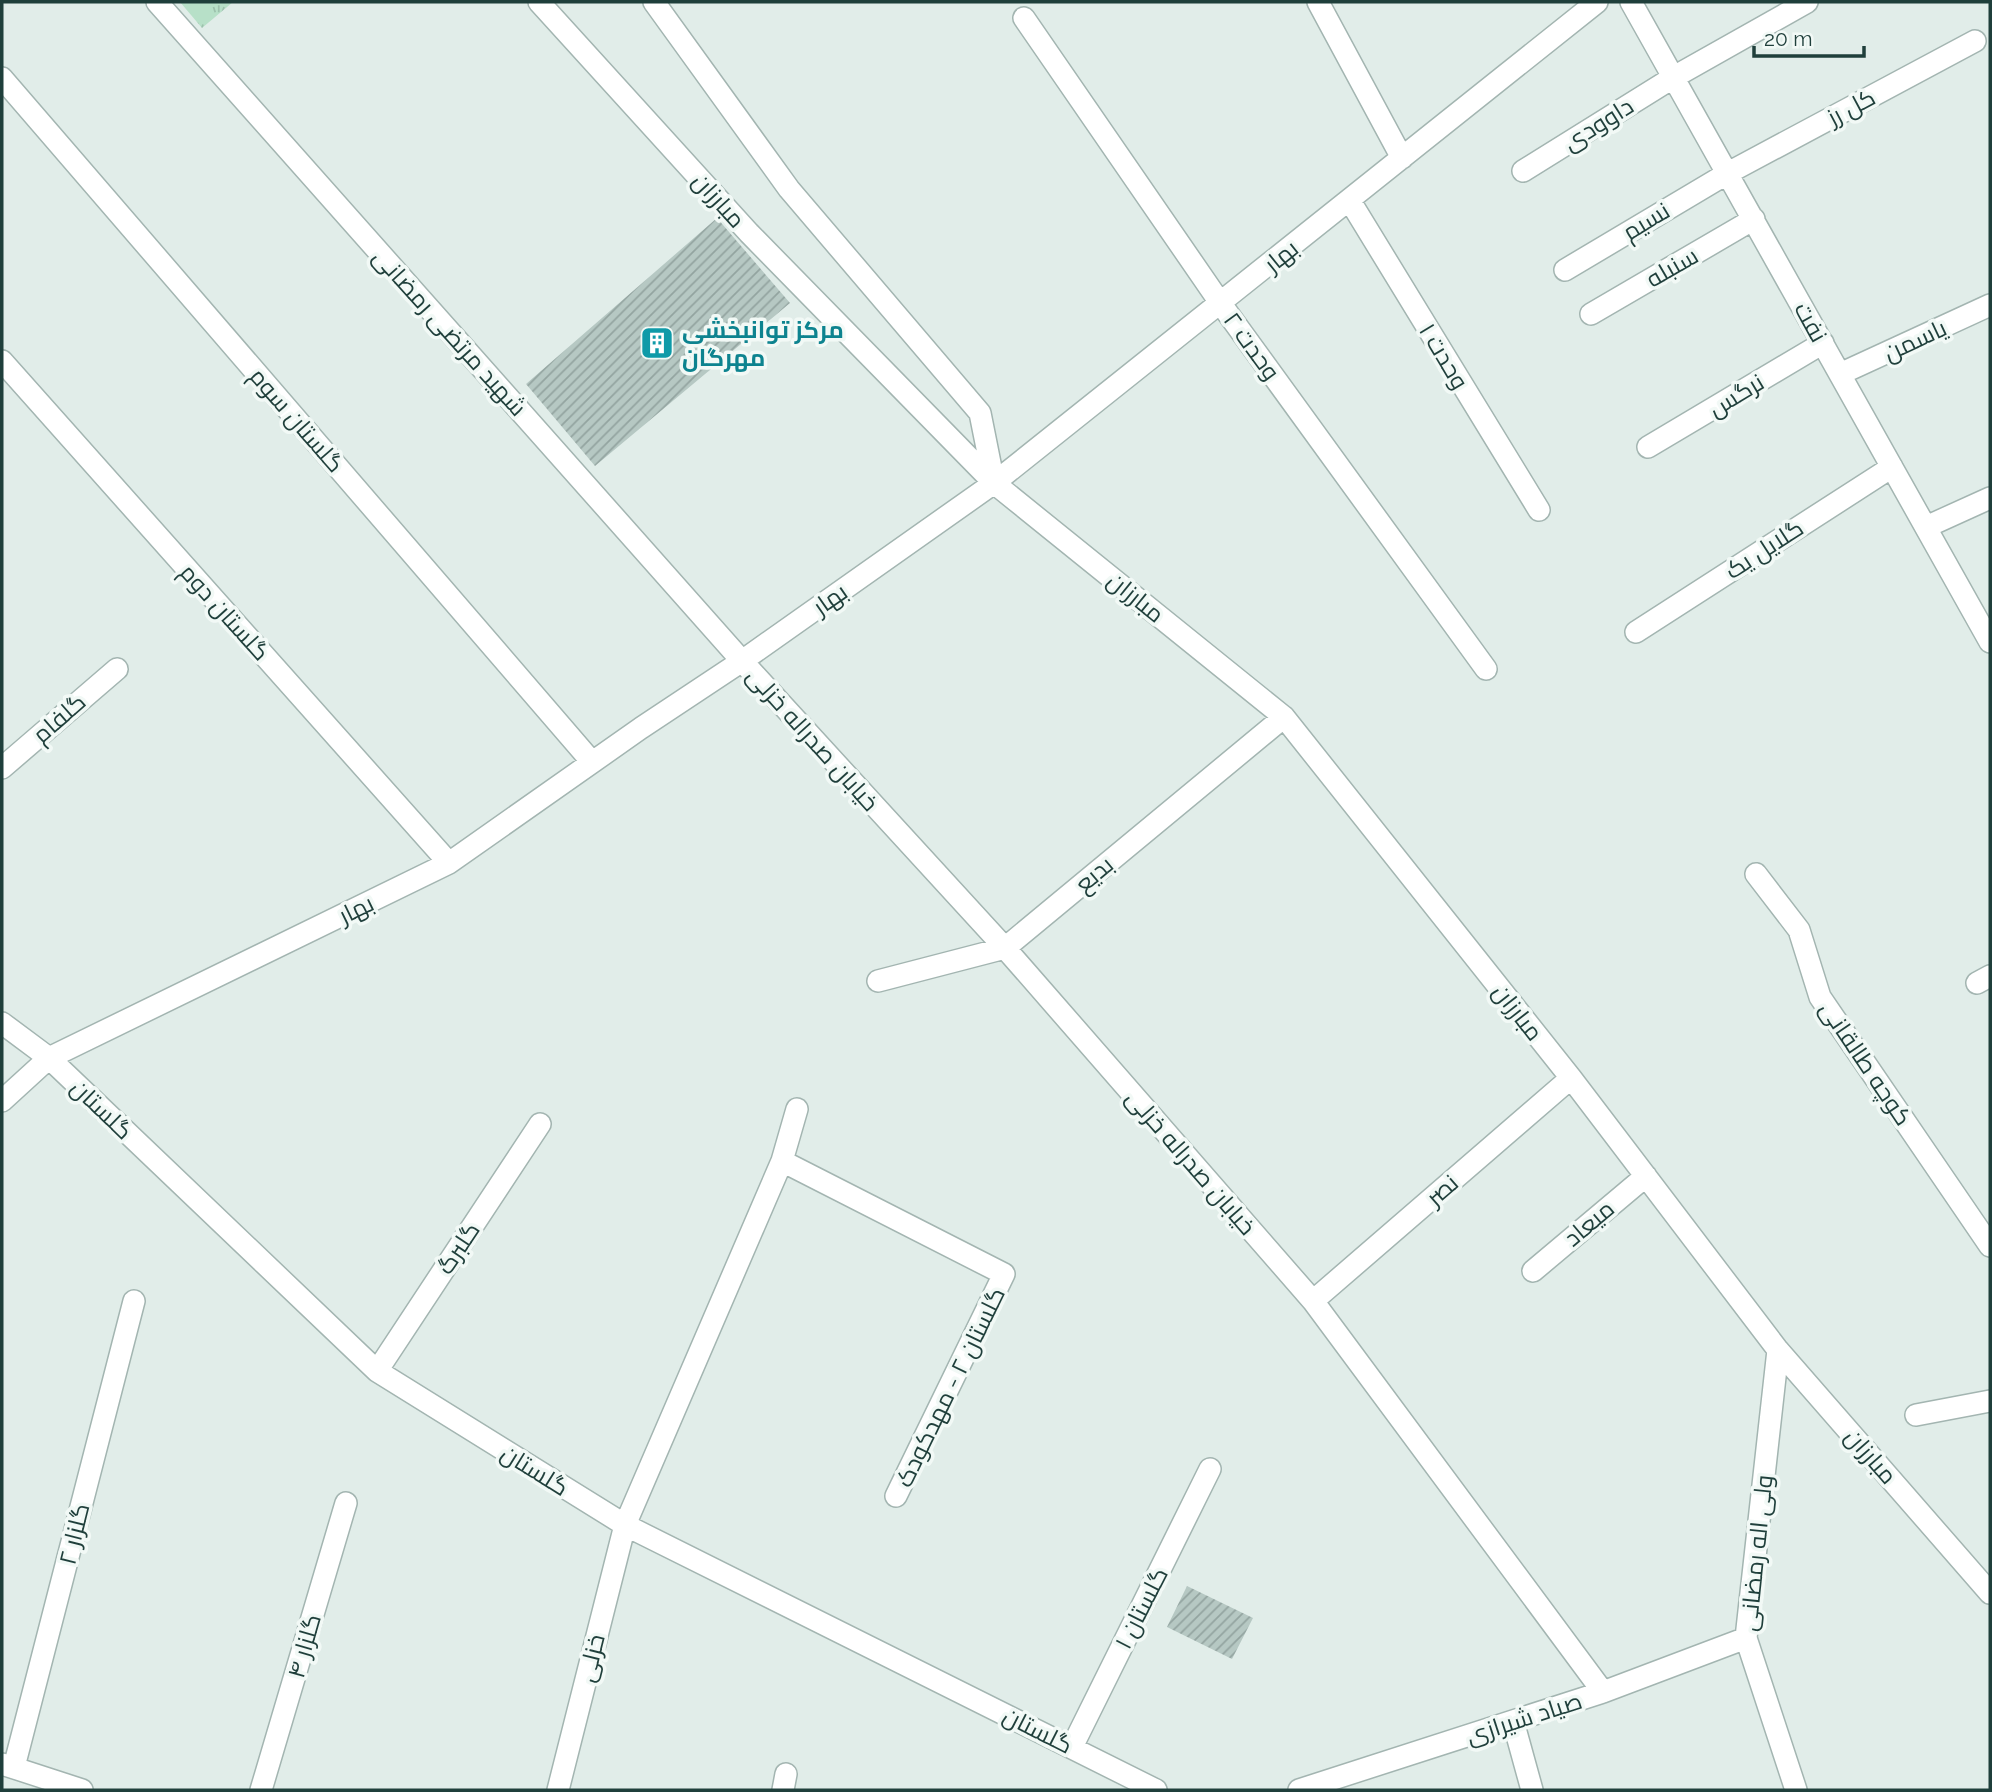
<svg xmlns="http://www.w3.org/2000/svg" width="1992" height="1792" font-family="Raleway,Cairo,sans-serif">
	<defs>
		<pattern id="park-tufts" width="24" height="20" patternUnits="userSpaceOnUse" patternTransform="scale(1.75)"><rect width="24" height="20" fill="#b7e0c8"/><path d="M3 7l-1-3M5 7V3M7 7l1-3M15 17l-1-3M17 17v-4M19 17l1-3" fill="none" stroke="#9dc1ad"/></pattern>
		<pattern id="building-hatch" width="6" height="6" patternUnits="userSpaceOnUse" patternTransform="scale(1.75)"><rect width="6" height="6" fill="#b6c8c3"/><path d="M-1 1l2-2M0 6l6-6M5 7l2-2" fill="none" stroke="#93a4a0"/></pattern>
	</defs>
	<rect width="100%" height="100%" fill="#e1ede9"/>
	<!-- park -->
	<path fill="url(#park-tufts)" d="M180 2H233L202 28Z"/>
	<!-- building -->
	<path fill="url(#building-hatch)" d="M717 218 790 303 595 466 526 384Z
		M1187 1586 1253 1618 1232 1659 1167 1627Z"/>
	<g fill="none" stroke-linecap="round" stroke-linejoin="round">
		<defs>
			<path id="minor" d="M157 2 742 661 1005 948 1313 1301 1603 1692
				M539 2 749 233 994 483 1284 717 1571 1078 1778 1350 1990 1593
				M654 2 789 189 980 413 994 483
				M1318 2 1402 158
				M1631 2 1990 642
				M1024 18 1221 304 1486 669
				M2 78 592 762
				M1523 171 1674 77 1807 2
				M1350 201 1539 510
				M1565 270 1728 173 1975 41
				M1591 314 1754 219
				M2 361 449 863
				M1840 374 1990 305
				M1648 447 1823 343
				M1926 527 1990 498
				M1636 632 1892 467
				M2 768 117 669
				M1756 874 1799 930 1820 997 1990 1246
				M878 981 1005 948 1284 717
				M1977 983 1990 976
				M2 1023 49 1058 377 1371 625 1525 1156 1790
				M2 1101 49 1058 449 863 641 728 742 661 994 483 1597 2
				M782 1161 1004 1274 896 1496
				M1533 1271 1646 1176
				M1313 1301 1571 1078
				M1778 1350 1746 1638 1796 1790
				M377 1371 540 1124
				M1916 1415 1990 1401
				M1513 1721 1532 1790
				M1072 1747 1210 1469
				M2 1764 82 1790
				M14 1767 134 1301
				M261 1790 346 1503
				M558 1790 625 1525 782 1161 797 1109
				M783 1790 786 1774
				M1299 1790 1603 1692 1746 1638"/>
		</defs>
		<!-- minor casing -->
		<use href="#minor" stroke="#a3b5b1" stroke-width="24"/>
		<!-- minor -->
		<use href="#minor" stroke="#fff" stroke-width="21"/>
	</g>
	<!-- icons -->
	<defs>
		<symbol id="building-square" viewBox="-11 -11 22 22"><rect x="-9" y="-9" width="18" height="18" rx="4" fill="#0f9aa8" stroke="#f2f9f6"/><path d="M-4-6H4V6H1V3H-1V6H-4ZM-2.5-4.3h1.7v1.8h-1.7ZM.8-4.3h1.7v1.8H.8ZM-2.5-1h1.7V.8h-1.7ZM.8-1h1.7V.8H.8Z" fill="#fff"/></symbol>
	</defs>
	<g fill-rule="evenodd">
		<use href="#building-square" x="638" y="324" width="38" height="38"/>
	</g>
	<g text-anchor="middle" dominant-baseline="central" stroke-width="7" stroke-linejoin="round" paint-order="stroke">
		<!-- street labels -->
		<g font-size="24" fill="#1f3f3b" stroke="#f2f9f6">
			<text transform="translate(1851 107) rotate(-28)">کل رز</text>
			<text transform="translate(1598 124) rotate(-32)">داوودی</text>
			<text transform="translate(719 200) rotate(48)">مبارزان</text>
			<text transform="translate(1646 221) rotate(-31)">نسیم</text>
			<text transform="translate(1281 256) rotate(-39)">بهار</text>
			<text transform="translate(1672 267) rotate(-30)">سنبله</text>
			<text transform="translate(1811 322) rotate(61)">نفت</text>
			<text transform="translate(450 332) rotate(48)">شهید مرتضی رمضانی</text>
			<text transform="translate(1915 340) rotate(-25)">یاسمن</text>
			<text transform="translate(1252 346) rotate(54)">وحدت ۲</text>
			<text transform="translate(1444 356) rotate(59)">وحدت ۱</text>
			<text transform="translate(1736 395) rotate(-31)">نرگس</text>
			<text transform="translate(297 420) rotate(49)">گلستان سوم</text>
			<text transform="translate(1764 549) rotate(-33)">گلایل یک</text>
			<text transform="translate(1136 597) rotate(39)">مبارزان</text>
			<text transform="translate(830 599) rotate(-35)">بهار</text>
			<text transform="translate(225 612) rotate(48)">گلستان دوم</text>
			<text transform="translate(59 718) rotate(-41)">گلفام</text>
			<text transform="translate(813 739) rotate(48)">خیابان صدراله خزلی</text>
			<text transform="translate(1094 874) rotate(-40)">بدیع</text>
			<text transform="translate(356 909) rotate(-26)">بهار</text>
			<text transform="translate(1518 1012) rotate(52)">مبارزان</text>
			<text transform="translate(1866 1063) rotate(56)">کوچه طالقانی</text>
			<text transform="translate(102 1109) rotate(44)">گلستان</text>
			<text transform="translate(1191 1162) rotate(49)">خیابان صدراله خزلی</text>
			<text transform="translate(1442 1190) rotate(-41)">نصر</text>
			<text transform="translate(1589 1223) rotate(-40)">میعاد</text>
			<text transform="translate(458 1248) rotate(-56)">گلبرگ</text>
			<text transform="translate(950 1387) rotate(-64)">گلستان ۲ - مهدکودک</text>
			<text transform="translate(1871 1456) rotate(49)">مبارزان</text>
			<text transform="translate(535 1470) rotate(32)">گلستان</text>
			<text transform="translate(74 1534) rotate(-76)">گلزار ۲</text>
			<text transform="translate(1756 1553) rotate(-84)">ولی اله رمضانی</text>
			<text transform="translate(1141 1608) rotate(-63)">گلستان ۱</text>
			<text transform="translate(304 1646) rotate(-74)">گلزار ۴</text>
			<text transform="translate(591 1658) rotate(-76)">خزلی</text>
			<text transform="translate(1524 1718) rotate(-18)">صیاد شیرازی</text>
			<text transform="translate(1038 1730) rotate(27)">گلستان</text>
		</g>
		<!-- culture labels -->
		<g font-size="24" font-weight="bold" fill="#0d838f" stroke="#f2f9f6" text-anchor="start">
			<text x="682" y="329">مرکز توانبخشی<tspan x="682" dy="28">مهرگان</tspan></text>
		</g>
	</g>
	<!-- border -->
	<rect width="1992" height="1792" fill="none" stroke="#1f3f3b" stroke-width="7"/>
	<!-- scale -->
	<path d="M1754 46v10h110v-10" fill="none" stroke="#1f3f3b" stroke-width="3.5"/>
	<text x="1764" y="46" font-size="21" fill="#1f3f3b" stroke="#f2f9f6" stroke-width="5" paint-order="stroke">20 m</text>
</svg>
